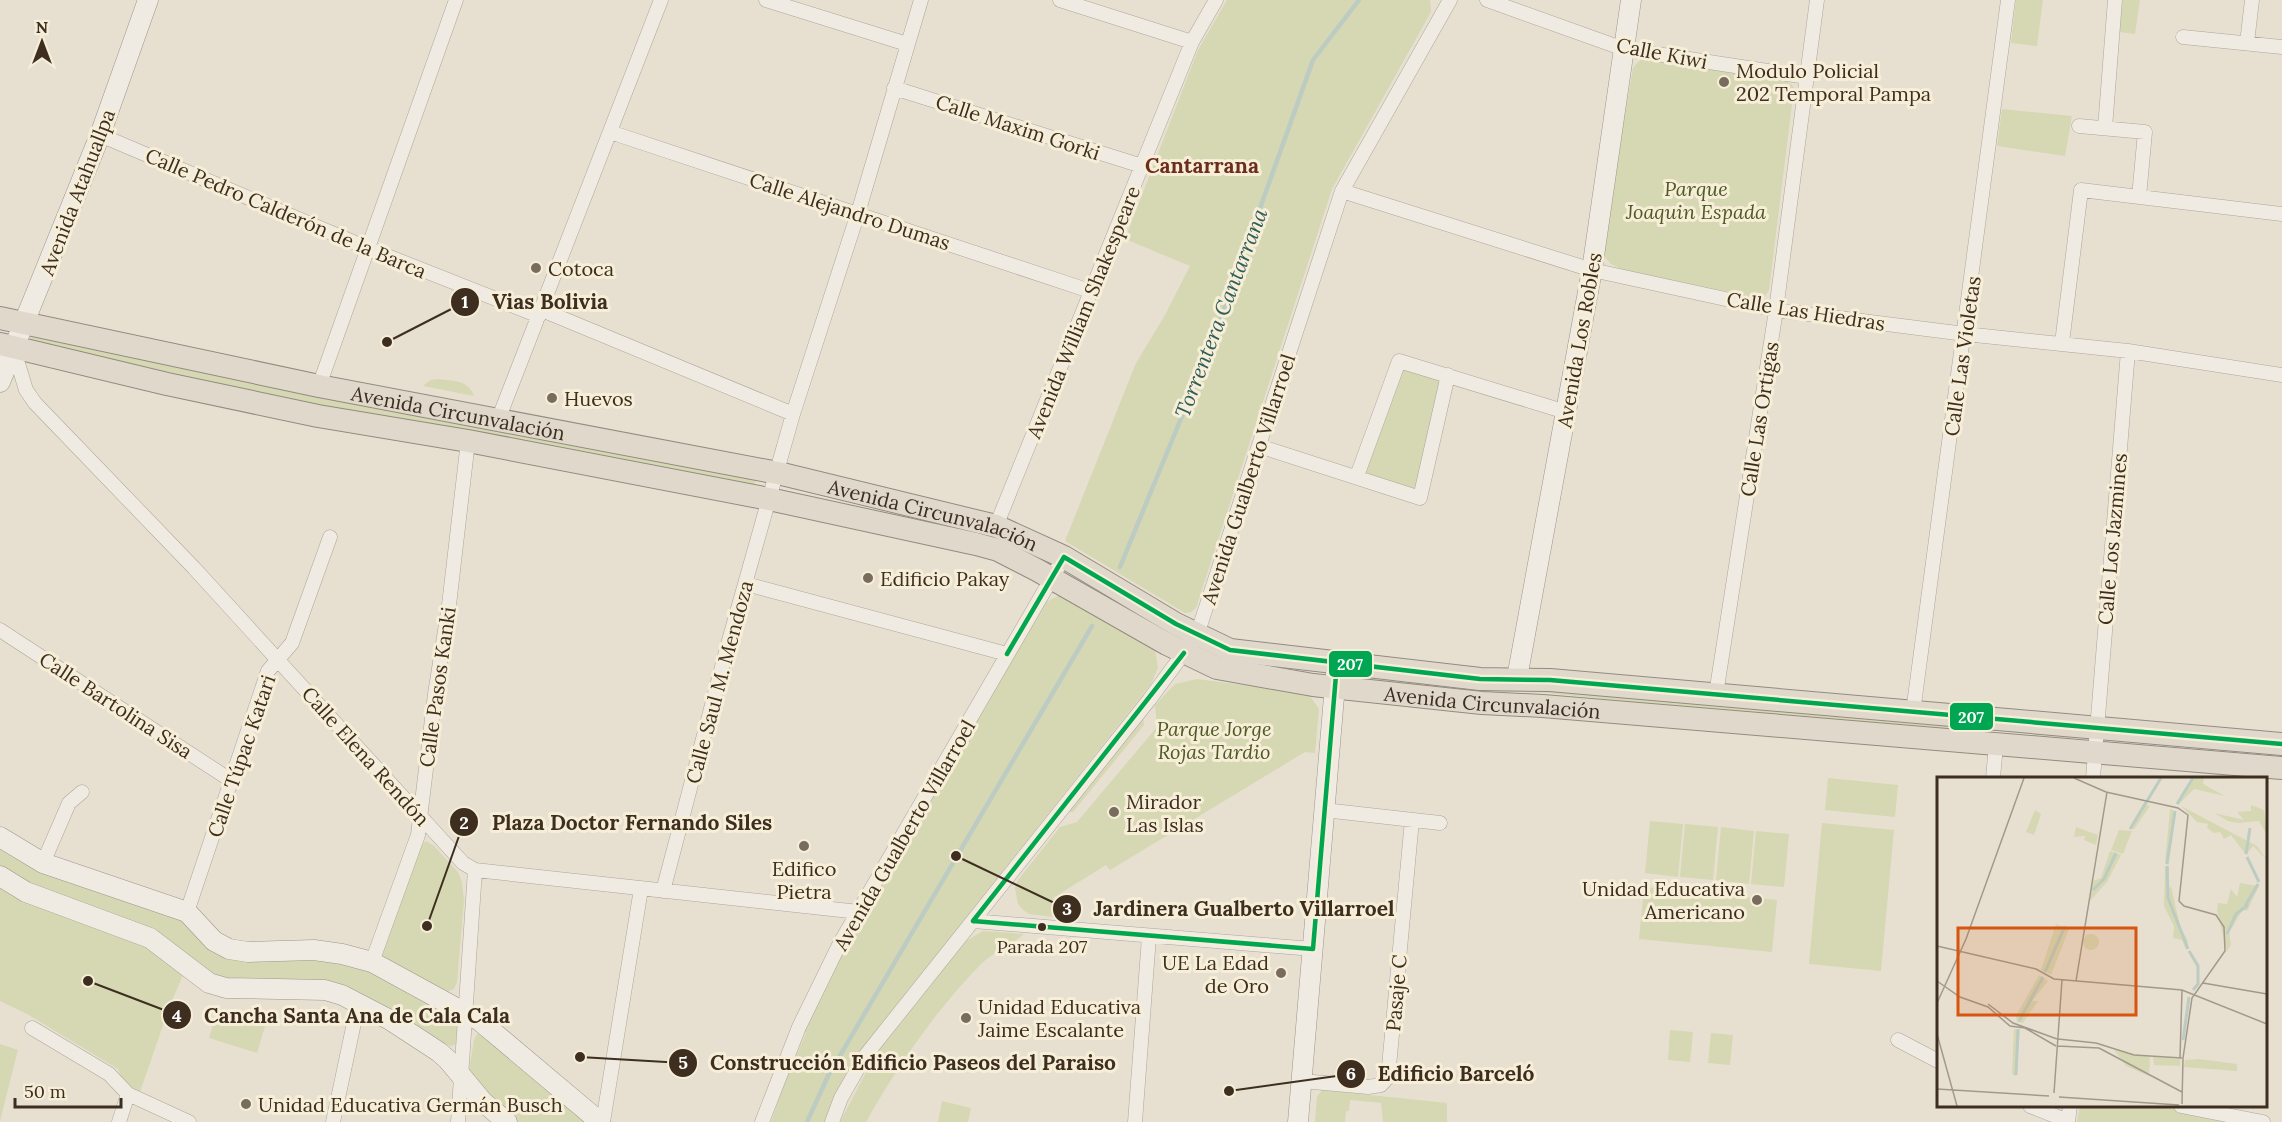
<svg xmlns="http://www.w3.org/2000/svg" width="2282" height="1122" font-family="Lora,serif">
	<rect width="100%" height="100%" fill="#e7e0d1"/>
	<!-- green -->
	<path fill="#d6d7b3" d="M1227 0H1430L1431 12 1332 189 1196 608 1191 612 1185 613 1065 541 1136 363 1165 315 1190 266 1125 239 1198 50Z
		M2016 0H2043L2037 46 2011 43Z
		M2123 0H2140L2135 34 2119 32Z
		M1644 59 1786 81 1791 84 1794 88 1769 290 1764 297H1754L1623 270 1611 264 1604 256 1603 245 1633 68 1639 61Z
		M2002 109 2072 116 2065 156 1997 146Z
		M31 333 756 479 754 488 302 403 30 340Z
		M1400 366 1442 379 1418 487 1413 491 1366 474 1365 469Z
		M438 379C453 381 469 380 474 396L423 386 430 380Z
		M1066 595 1155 649 1158 668 1151 684 950 938 951 942 935 961 930 963 868 1042 841 1087 825 1122H771L781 1093V1084L788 1063 794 1061 806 1033 803 1030 841 951 847 949 858 928 857 923 865 907 873 900 894 863V858L988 702 986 699 994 683 999 682 1046 602 1058 596Z
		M1346 671 2069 733V738L1987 730 1965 733 1801 719 1546 693 1479 691 1345 677Z
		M1197 679 1301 693 1310 696 1319 709 1315 753 1305 752 1110 870 1106 865 1053 898 1062 918 1029 914 1023 910 1018 904 1015 888 1018 880 1060 827 1077 822 1157 727 1155 705 1175 684Z
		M1143 718 1144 725 1073 812H1067Z
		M1828 778 1898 785 1895 817 1825 810Z
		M1650 821 1683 824 1678 877 1645 873Z
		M1822 823 1894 830 1881 971 1809 964Z
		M1685 824 1718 827 1713 880 1680 877Z
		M1721 827 1754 831 1749 884 1716 880Z
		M1756 831 1789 834 1784 887 1751 884Z
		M426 841 434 846 458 872 462 882 464 901 457 982 454 989 446 992 384 960 382 956 420 847Z
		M0 843 182 918 199 933 371 969 455 1018 458 1025 456 1044 451 1046 445 1044 367 1001 222 981 35 891 0 869Z
		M0 884 136 939 183 975 169 1008 140 1092 123 1082 118 1069 27 1014 0 1001Z
		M1644 887 1777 900 1772 952 1639 939Z
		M983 931 1024 934C1011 945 994 952 982 963 936 1010 898 1065 866 1122H840L874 1057 966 941Z
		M218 1008 266 1023 257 1053 209 1038Z
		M1670 1030 1693 1032 1690 1062 1668 1060Z
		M1711 1033 1733 1035 1730 1065 1708 1063Z
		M477 1034H485L587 1122H518L484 1091 469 1070 474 1040Z
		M0 1044 18 1050 0 1121Z
		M1322 1090 1447 1103V1122H1383L1381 1103 1350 1100 1349 1111H1346L1345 1122H1315L1317 1097Z
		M942 1101 971 1108 968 1122H938Z
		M2080 1106H2162L2238 1122H2077Z"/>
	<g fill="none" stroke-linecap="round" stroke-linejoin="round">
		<!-- stream -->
		<path stroke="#bcccc2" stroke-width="4.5" d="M1120 567 1210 348 1313 60 1359 0
			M807 1122 828 1076 1092 626"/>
		<defs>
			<path id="minor" d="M766 0 907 44
				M1060 0 1192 42
				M1487 0 1624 49 1807 77
				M2183 37 2282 47
				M2247 43 2252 0
				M894 88 1142 166
				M2079 126 2145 132 2139 197
				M2105 128 2115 0
				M610 132 1090 291
				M100 135 367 248 539 316
				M1342 191 1592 270 1776 310 1965 334 2128 351 2282 375
				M542 310 793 414
				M2062 343 2081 190 2282 214
				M13 347 26 390 35 403 194 568 463 863 475 870 859 912
				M319 386 456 0
				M498 420 661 0
				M1259 446 1420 498 1448 375
				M1357 476 1399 361 1566 412
				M996 526 1192 42 1216 0
				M746 584 1007 654
				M0 630 232 781
				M1716 694 1776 310 1817 0
				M1913 712 2008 0
				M1993 778 1996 745
				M2093 778 2128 351
				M1324 810 1440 823
				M43 863 69 803 82 792
				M663 891 728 644 793 414 858 213 921 0
				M187 912 268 671 292 643 330 537
				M973 921 1313 949
				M372 962 418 835 435 694 449 605 468 441
				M32 1028 109 1074 128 1094 189 1122
				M1898 1040 1938 1061
				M1302 1081 1368 1087 1381 1085 1388 1077 1412 820
				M2030 1106 2068 1121
				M2181 1106 2263 1122
				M119 1122 128 1094
				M333 1122 358 1004
				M458 1122 475 870
				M603 1122 641 889
				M762 1122 799 1027 840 943 1064 557
				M832 1122 841 1098 865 1056 1149 700 1197 635 1342 191 1450 0
				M1135 1122 1149 937
				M2068 1122 2070 1106"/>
			<path id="secondary" d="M0 382 100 135 148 0
				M1517 678 1592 270 1631 0
				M0 837 43 863 187 912 214 941 229 949 248 952 314 950 342 954 372 962 480 1021 600 1122
				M0 876 26 892 150 938 209 983 226 988 325 990 342 995 390 1020 439 1052 448 1060 483 1102 507 1122
				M1298 1122 1336 673"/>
			<g id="trunk">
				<path id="s1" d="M0 318 319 386 778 473 996 526 1064 557 1176 624 1230 650 1480 679 1550 680 2282 744"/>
				<path id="s2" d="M0 344 167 384 318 416 468 441 769 499 976 544 998 550 1037 570 1167 644 1217 668 1313 685 1482 703 1543 706 2282 768"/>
			</g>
		</defs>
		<!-- minor casing -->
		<use href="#minor" stroke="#ada599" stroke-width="15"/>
		<!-- secondary casing -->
		<use href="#secondary" stroke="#9c958a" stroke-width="21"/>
		<!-- trunk casing -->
		<use href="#trunk" stroke="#928b80" stroke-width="24"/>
		<!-- minor -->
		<use href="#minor" stroke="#efebe3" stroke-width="14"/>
		<!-- secondary -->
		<use href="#secondary" stroke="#efebe3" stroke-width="20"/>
		<!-- trunk -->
		<use href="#trunk" stroke="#e0d9cb" stroke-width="22"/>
		<defs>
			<path id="bus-1" d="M1064 557 1176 624 1230 650 1480 679 1550 680 2282 744
				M1007 654 1064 557
				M973 921 1313 949 1337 663
				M973 921 1184 653"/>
		</defs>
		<!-- bus-1 casing -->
		<use href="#bus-1" stroke="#f7eed8" stroke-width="9"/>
		<!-- bus-1 -->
		<use href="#bus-1" stroke="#00a651" stroke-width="4.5"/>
	</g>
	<!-- markers -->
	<g fill="#786c5e" stroke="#f7eed8" stroke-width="2">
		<circle cx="1724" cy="82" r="6"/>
		<circle cx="536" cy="268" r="6"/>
		<circle cx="552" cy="398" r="6"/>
		<circle cx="868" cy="578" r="6"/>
		<circle cx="1114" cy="812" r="6"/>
		<circle cx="804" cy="846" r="6"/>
		<circle cx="1757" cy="900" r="6"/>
		<circle cx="1281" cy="973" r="6"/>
		<circle cx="966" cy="1018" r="6"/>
		<circle cx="246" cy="1104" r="6"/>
	</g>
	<circle fill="#3d2e20" stroke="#f7eed8" stroke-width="2" cx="1042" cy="927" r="5"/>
	<g text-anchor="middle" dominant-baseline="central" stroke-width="6" stroke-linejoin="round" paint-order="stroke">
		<!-- bus labels -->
		<g font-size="18" fill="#3d2e20" stroke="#f7eed8">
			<text x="1042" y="946">Parada 207</text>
		</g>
		<!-- street labels -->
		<g font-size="20" fill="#3d2e20" stroke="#f7eed8">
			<text transform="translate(1662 53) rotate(11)">Calle Kiwi</text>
			<text transform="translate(1018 127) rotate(18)">Calle Maxim Gorki</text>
			<text transform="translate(77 192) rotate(-69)">Avenida Atahuallpa</text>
			<text transform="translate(850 211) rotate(18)">Calle Alejandro Dumas</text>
			<text transform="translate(286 213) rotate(23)">Calle Pedro Calderón de la Barca</text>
			<text transform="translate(1806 311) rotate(9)">Calle Las Hiedras</text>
			<text transform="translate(1083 312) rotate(-68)">Avenida William Shakespeare</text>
			<text transform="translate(1579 340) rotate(-80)">Avenida Los Robles</text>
			<text transform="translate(1962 356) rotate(-82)">Calle Las Violetas</text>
			<text stroke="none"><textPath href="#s1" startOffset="468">Avenida Circunvalación</textPath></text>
			<text transform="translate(1759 419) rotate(-81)">Calle Las Ortigas</text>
			<text transform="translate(1248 479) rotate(-72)">Avenida Gualberto Villarroel</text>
			<text stroke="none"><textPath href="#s1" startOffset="954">Avenida Circunvalación</textPath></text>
			<text transform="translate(2112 539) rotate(-85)">Calle Los Jazmines</text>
			<text transform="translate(719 682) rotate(-75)">Calle Saul M. Mendoza</text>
			<text transform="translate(437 687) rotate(-82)">Calle Pasos Kanki</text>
			<text stroke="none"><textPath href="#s2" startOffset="1546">Avenida Circunvalación</textPath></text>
			<text transform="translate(116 705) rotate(33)">Calle Bartolina Sisa</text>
			<text transform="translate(241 756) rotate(-71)">Calle Túpac Katari</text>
			<text transform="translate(366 756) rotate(48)">Calle Elena Rendón</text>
			<text transform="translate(904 835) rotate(-60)">Avenida Gualberto Villarroel</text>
			<text transform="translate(1396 993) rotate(-85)">Pasaje C</text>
		</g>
		<!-- poi labels -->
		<g font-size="20" fill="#3d2e20" stroke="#f7eed8" text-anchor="start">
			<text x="1736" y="70">Modulo Policial<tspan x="1736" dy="23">202 Temporal Pampa</tspan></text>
			<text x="548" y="268">Cotoca</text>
			<text x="564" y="398">Huevos</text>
			<text x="880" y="578">Edificio Pakay</text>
			<text x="1126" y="801">Mirador<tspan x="1126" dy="23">Las Islas</tspan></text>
			<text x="804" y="868" text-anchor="middle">Edifico<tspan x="804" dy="23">Pietra</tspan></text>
			<text x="1745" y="888" text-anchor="end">Unidad Educativa<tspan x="1745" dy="23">Americano</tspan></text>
			<text x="1269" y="962" text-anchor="end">UE La Edad<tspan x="1269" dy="23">de Oro</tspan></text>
			<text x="978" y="1006">Unidad Educativa<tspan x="978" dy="23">Jaime Escalante</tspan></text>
			<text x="258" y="1104">Unidad Educativa Germán Busch</text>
		</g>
		<!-- park labels -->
		<g font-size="20" font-style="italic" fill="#4d5a26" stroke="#f7eed8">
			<text x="1696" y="188">Parque<tspan x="1696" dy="23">Joaquin Espada</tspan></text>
			<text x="1214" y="728">Parque Jorge<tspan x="1214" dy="23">Rojas Tardio</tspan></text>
		</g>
		<!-- neighbourhood labels -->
		<g font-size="21" font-weight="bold" fill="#6b2e1e" stroke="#f7eed8">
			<text x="1202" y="165">Cantarrana</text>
		</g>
		<!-- water labels -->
		<g font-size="21" font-style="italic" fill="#2f5d5a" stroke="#f7eed8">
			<text transform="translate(1221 313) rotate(-69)">Torrentera Cantarrana</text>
		</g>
	</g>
	<!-- overview -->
	<g transform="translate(1937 777)">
		<rect width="330" height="330" fill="#e7e0d1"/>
		<path d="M258 1H267L266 7 288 19 257 12 240 29ZM206 27 213 29 197 52H192ZM314 28 327 33 330 58 322 44 301 46 291 44 277 36 307 43 300 35 314 34ZM244 29 320 69 330 83 316 69 309 78 294 58 287 62 283 55 277 56 270 51 271 47 260 45ZM233 32 239 35 231 88 228 86ZM98 33 104 37 97 58 89 55ZM139 50 161 58 159 68 147 63 148 59 137 60ZM182 53 195 54 186 77 174 73ZM173 74 184 78 170 105 153 124 156 104 164 101ZM232 89V112L234 109 243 149 251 164 249 173 245 163 236 161 237 149 227 129 228 90ZM303 106 322 109 310 134 306 132 292 156 294 167 290 175 280 133 281 126 290 127 294 112 300 120ZM119 147 132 152 114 198 104 193ZM146 165a8 8 0 1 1 16 0a8 8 0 1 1-16 0ZM102 198 111 204 95 224H101L86 246 80 245 79 239ZM77 252 83 254 79 299 75 297ZM177 273 213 280 212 299 189 289ZM216 280 243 282V289L217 288ZM262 282 300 287V294L247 290 248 283Z" fill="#d6d7b3"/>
		<path fill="none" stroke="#bcccc2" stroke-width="3" d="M240 27 256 1M193 52 224 1M309 77 313 51M310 80 322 105M230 87 238 34M230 89 231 121 251 172M156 113 167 102 179 76M308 129 321 107M290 157 299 137 311 128M252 174 261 189V207L256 213M108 195 128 149M82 244 106 200M246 263 252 220M79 298 81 252"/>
		<path fill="none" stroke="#a3998a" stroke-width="1.5" d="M137 1 169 15 241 31 251 38 242 124 247 129 279 138 287 150 288 174 255 221 246 281 245 327M0 169 99 192 117 202 245 213 330 247M0 204 23 220 51 230 73 249 88 251 119 269M139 204 170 15M266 206 330 217M0 226 29 162 87 1M51 227 76 246 120 262M0 257 20 329M121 262 159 266 197 278 245 281M120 269 162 271 245 315M243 281 245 213M0 312 112 319M117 316 125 203M122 320 242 328"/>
		<path fill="#d7550e" fill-opacity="0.15" stroke="#d7550e" stroke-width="3" d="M21 151H199V238H21Z"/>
		<rect width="330" height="330" fill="none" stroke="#3d2e20" stroke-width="3"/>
	</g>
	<!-- callouts -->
	<path fill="none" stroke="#3d2e20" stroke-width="2" d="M387 342L465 302M427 926L464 822M956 856L1067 909M88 981L177 1015M580 1057L683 1063M1229 1091L1351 1074"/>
	<g fill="#3d2e20" stroke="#f7eed8" stroke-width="2">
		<circle cx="387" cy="342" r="6"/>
		<circle cx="427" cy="926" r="6"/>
		<circle cx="956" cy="856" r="6"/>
		<circle cx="88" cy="981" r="6"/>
		<circle cx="580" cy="1057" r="6"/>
		<circle cx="1229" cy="1091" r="6"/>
		<circle cx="465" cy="302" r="15"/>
		<circle cx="464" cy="822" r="15"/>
		<circle cx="1067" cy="909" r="15"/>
		<circle cx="177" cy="1015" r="15"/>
		<circle cx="683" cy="1063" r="15"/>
		<circle cx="1351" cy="1074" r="15"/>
	</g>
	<g font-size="18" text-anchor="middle" font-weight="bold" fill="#fff">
		<text x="465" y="308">1</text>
		<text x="464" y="829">2</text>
		<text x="1067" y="915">3</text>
		<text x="177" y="1022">4</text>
		<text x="683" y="1069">5</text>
		<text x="1351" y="1080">6</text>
	</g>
	<g font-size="21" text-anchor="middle" font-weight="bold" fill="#3d2e20" stroke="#f7eed8" stroke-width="6" stroke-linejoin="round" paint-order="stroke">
		<text x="550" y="309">Vias Bolivia</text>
		<text x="632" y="830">Plaza Doctor Fernando Siles</text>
		<text x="1244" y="916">Jardinera Gualberto Villarroel</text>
		<text x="357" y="1023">Cancha Santa Ana de Cala Cala</text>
		<text x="913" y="1070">Construcción Edificio Paseos del Paraiso</text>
		<text x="1456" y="1081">Edificio Barceló</text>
	</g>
	<g stroke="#f7eed8" stroke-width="2">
		<rect x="1328" y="650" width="45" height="28" rx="6" fill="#00a651"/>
		<rect x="1949" y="702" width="45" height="29" rx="6" fill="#00a651"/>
	</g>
	<g font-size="16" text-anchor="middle" font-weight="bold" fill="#fff">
		<text x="1350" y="670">207</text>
		<text x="1971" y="723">207</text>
	</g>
	<!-- north arrow -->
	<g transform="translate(42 42)" stroke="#f7eed8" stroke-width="4.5" paint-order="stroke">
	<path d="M0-4.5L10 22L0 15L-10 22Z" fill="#3d2e20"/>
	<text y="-9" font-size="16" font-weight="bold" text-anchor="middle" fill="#3d2e20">N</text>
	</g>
	<!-- scale -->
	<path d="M15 1098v9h106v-9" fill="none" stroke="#3d2e20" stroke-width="3"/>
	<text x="24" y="1098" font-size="18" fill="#3d2e20" stroke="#f7eed8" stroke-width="4.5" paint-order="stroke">50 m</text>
</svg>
